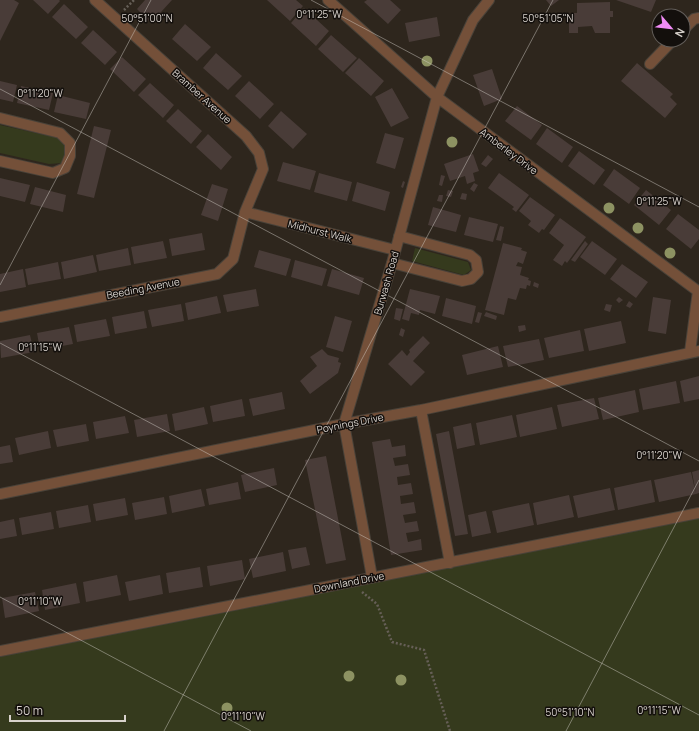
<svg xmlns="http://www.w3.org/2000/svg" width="699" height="731" font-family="Manrope,sans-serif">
	<rect width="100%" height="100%" fill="#2e261d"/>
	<!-- green -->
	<path fill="#353a1d" d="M0 125 58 138 65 146V155L62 163 49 164 0 153Z
		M415 248 468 262 471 270 464 275 412 261Z
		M699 507V731H0V657Z"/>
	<!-- building -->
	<path fill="#493c38" d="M0 0H14L19 3 0 41Z
		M33 0H59L60 1 48 14Z
		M145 0H172L151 23 137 9Z
		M267 0H296L303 6 290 21Z
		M367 0H390L401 10 388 24 364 2Z
		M546 0H559L551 6Z
		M616 0H656L651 12Z
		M610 2V11H613V17H610V33H595L592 26 578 27V33H569V19L573 13H577V3Z
		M64 4 88 27 76 39 52 17Z
		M304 8 329 31 316 46 291 23Z
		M437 17 440 36 409 42 405 23Z
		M185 24 211 47 197 61 172 39Z
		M93 30 117 52 105 65 81 43Z
		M331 35 357 58 343 72 318 49Z
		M216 53 242 76 228 90 203 68Z
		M122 57 146 79 134 92 110 69Z
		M359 58 384 81 371 96 345 73Z
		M637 63 673 94 670 97 677 104 665 118 621 81Z
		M492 69 502 99 484 106 473 75Z
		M0 81 17 85 13 102 0 99Z
		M249 81 274 104 260 119 235 96Z
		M150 83 174 105 163 118 138 95Z
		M21 86 53 93 49 110 17 103Z
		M392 88 409 118 391 127 375 97Z
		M58 95 90 103 86 119 54 112Z
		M517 106 542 125 531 140 505 121Z
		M178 109 202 131 191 144 166 121Z
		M281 111 307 134 293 149 268 126Z
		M94 126 111 130 94 198 77 194Z
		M547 128 573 147 562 163 536 144Z
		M385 133 404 138 395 169 376 163Z
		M208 134 232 157 221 170 196 147Z
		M579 151 605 170 594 185 568 166Z
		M473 154 479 171 473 173 475 181 467 184 465 176 450 181 444 164Z
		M488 155 493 159 486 167 481 164Z
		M283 162 316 171 310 190 277 181Z
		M614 169 640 188 629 204 603 185Z
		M319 173 352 182 347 201 314 192Z
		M499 173 529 195 516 212 512 209 514 207 488 188Z
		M441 175 445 176 442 186 439 185Z
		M0 178 30 185 25 202 0 196Z
		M403 181 405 182 403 188 401 187Z
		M357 182 390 192 385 211 352 201Z
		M474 183 478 185 474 192 470 189Z
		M212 184 228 189 218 221 201 215Z
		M35 187 66 195 63 212 30 204Z
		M448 190 453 191 451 197 446 196Z
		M646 190 671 210 659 225 634 205Z
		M462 193 467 194 466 200 460 199Z
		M439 195H443L442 202 437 201Z
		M530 197 555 215 544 230 542 229 539 233 528 225 531 221 519 211Z
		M433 207 461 215 456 232 428 225Z
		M678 214 699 230V239L691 249 666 229Z
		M469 217 498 224 493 242 464 235Z
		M560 218 586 237 567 263 565 261 562 266 553 260 564 245 549 233Z
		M500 226 504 227 501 241 496 240Z
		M202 233 205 250 172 256 169 239Z
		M163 241 167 258 134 264 131 247Z
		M585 241 588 244 575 262 571 260Z
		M592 241 617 259 605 275 580 257Z
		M503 243 522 248 521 250 527 252 523 264 518 262 516 266 522 267 520 275 529 278 528 280 531 281 530 286 527 285 526 289 520 288 516 300 508 298 504 315 485 310Z
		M128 248 131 265 99 271 96 255Z
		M259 250 291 259 286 276 254 267Z
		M93 255 97 272 64 279 61 262Z
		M295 260 327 269 322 286 291 277Z
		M58 262 61 279 28 285 25 269Z
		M622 264 648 282 636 298 610 279Z
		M23 269 26 287 0 292V274Z
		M332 269 364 278 359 295 327 286Z
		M534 282 539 284 538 288 533 286Z
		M256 289 259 306 227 312 223 295Z
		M410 289 440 296 435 314 420 310 419 315 411 313 409 321 402 319Z
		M217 296 221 313 188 320 185 303Z
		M619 297 623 300 619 303 616 300Z
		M653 297 671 300 666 334 648 331Z
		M446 298 476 306 472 324 442 316Z
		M629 301 633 304 630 308 626 306Z
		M181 304 184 321 152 327 148 310Z
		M606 304 612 305 610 312 604 310Z
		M396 308 403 309 400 321 394 319Z
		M144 311 147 328 115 334 112 317Z
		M478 312 482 313 479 323 475 322Z
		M486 312 497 316 496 320 484 316Z
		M335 316 352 321 343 352 326 347Z
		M106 319 110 336 77 342 74 325Z
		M621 321 626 343 589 351 584 329Z
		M525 325 526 330 519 332 518 326Z
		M69 327 73 344 40 350 37 333Z
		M401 328 405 330 403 337 399 335Z
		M580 330 584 351 549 358 544 338Z
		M30 335 34 352 1 358 0 341Z
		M423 336 430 343 413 361 425 372 411 386 388 364 402 350 407 356 410 352 409 350Z
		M539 339 544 360 508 367 503 346Z
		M498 346 503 367 467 375 462 355Z
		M322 349 328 355 339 358 338 362 341 363 338 373 310 394 300 381 317 366 310 357Z
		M699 376V399L684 402 680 381Z
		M676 381 680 403 643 410 639 389Z
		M635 390 639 412 603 420 598 398Z
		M282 392 285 409 253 416 249 399Z
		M594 398 599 419 562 427 557 405Z
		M242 399 245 416 213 422 210 406Z
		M204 407 208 424 175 431 172 414Z
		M552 407 557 429 520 437 516 415Z
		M167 414 170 431 137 437 134 420Z
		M512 415 517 437 480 445 476 423Z
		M125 416 129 433 96 439 93 422Z
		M471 423 475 445 457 449 453 427Z
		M86 424 89 441 57 447 53 430Z
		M48 431 51 448 19 455 15 438Z
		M449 431 468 534 455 536 436 434Z
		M390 439 392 447 405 445 406 456 393 458 395 466 408 464 410 475 397 477 398 485 411 483 413 494 400 496 401 504 414 502 416 513 403 515 405 523 417 521 419 531 406 533 408 542 421 539 422 550 391 555 372 442Z
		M10 445 13 462 0 464V447Z
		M326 456 346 560 326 564 305 460Z
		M274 468 277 485 245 492 241 475Z
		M699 470V493L696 494 692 472Z
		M691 472 696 494 659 502 654 480Z
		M651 480 655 502 618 510 614 488Z
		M238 482 241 499 209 505 206 489Z
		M610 488 615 510 578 518 573 496Z
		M201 489 205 506 172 513 169 496Z
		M569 495 574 517 537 525 533 503Z
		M164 497 167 514 135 520 132 503Z
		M125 498 128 515 96 521 93 504Z
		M529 503 534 525 497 533 492 511Z
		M88 505 91 522 59 528 56 511Z
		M486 511 491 533 472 537 468 515Z
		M51 512 54 529 22 535 19 518Z
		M14 519 17 536 0 539V522Z
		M306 547 310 565 292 569 288 550Z
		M283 552 286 571 253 578 249 559Z
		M242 560 245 579 210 586 207 566Z
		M200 567 203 587 169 593 166 573Z
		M117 575 121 595 86 602 83 582Z
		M160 575 163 594 129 601 125 582Z
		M76 583 80 603 45 610 42 590Z
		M35 592 39 611 5 618 2 598Z"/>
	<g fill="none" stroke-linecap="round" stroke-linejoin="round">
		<defs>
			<path id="minor" d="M328 0 437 97 699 292
				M683 30 694 19 699 18
				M650 64 673 40
				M0 118 60 133 70 143V156L65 168 53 173 0 161
				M245 212 395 250
				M392 263 462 281 471 279 478 272 476 260 470 255 399 236
				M0 317 217 274 233 259 245 212 263 169 259 153 246 136 95 0
				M690 352 698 291
				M421 410 450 563
				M0 494 344 424 421 410 699 351
				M372 577 344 424 392 263 437 97 473 20 489 0
				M0 651C233 605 466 560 699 513"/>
		</defs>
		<!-- minor casing -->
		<use href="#minor" stroke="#494239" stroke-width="12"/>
		<!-- path -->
		<path stroke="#665f57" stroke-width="2.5" stroke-dasharray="2 2" stroke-linecap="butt" d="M124 10 134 0
			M362 592 377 604 392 642 424 650 450 731"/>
		<!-- minor -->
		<use href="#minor" stroke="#745039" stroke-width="10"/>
	</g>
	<!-- trees -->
	<g fill="#8d9262">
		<circle cx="427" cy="61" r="5.5"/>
		<circle cx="452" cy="142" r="5.5"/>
		<circle cx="609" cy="208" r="5.5"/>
		<circle cx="638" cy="228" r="5.5"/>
		<circle cx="670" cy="253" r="5.5"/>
		<circle cx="349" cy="676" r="5.5"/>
		<circle cx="401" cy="680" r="5.5"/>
		<circle cx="227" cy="708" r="5.5"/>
	</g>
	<!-- ticks -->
	<path fill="none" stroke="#d8d2cc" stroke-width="1" stroke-opacity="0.45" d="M311 0 699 207M0 89 699 461M0 285 151 0M0 343 699 715M0 597 251 731M164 731 553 0M566 731 699 480"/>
	<g text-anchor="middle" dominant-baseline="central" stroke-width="3" stroke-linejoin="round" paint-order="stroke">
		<!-- street labels -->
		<g font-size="10" fill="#d8d2cc" stroke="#130f0c">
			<text transform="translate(202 96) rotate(42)">Bramber Avenue</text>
			<text transform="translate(509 151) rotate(37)">Amberley Drive</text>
			<text transform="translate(320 231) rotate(14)">Midhurst Walk</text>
			<text transform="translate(386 283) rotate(-74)">Burwash Road</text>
			<text transform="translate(143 288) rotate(-11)">Beeding Avenue</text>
			<text transform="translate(350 423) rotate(-11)">Poynings Drive</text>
			<text transform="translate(349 582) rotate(-11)">Downland Drive</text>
		</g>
	</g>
	<g font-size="10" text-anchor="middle" fill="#d8d2cc" stroke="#130f0c" stroke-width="3" stroke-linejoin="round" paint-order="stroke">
		<text x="319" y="18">0°11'25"W</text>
		<text x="147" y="22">50°51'00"N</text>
		<text x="548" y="22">50°51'05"N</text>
		<text x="40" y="97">0°11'20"W</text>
		<text x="659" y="205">0°11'25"W</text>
		<text x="40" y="351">0°11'15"W</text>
		<text x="659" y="459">0°11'20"W</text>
		<text x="40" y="605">0°11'10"W</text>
		<text x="659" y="714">0°11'15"W</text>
		<text x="570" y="716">50°51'10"N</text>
		<text x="243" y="720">0°11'10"W</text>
	</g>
	<!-- north arrow -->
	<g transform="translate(671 28) rotate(118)"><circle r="19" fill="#130f0c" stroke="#625d59"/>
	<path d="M0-3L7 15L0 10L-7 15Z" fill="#f08bf6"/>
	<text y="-6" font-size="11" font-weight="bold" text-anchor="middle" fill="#d8d2cc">N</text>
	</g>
	<!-- scale -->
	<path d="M10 715v6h115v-6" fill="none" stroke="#d8d2cc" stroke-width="2"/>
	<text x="16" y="715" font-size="12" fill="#d8d2cc" stroke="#130f0c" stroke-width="3" paint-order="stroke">50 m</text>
</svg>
